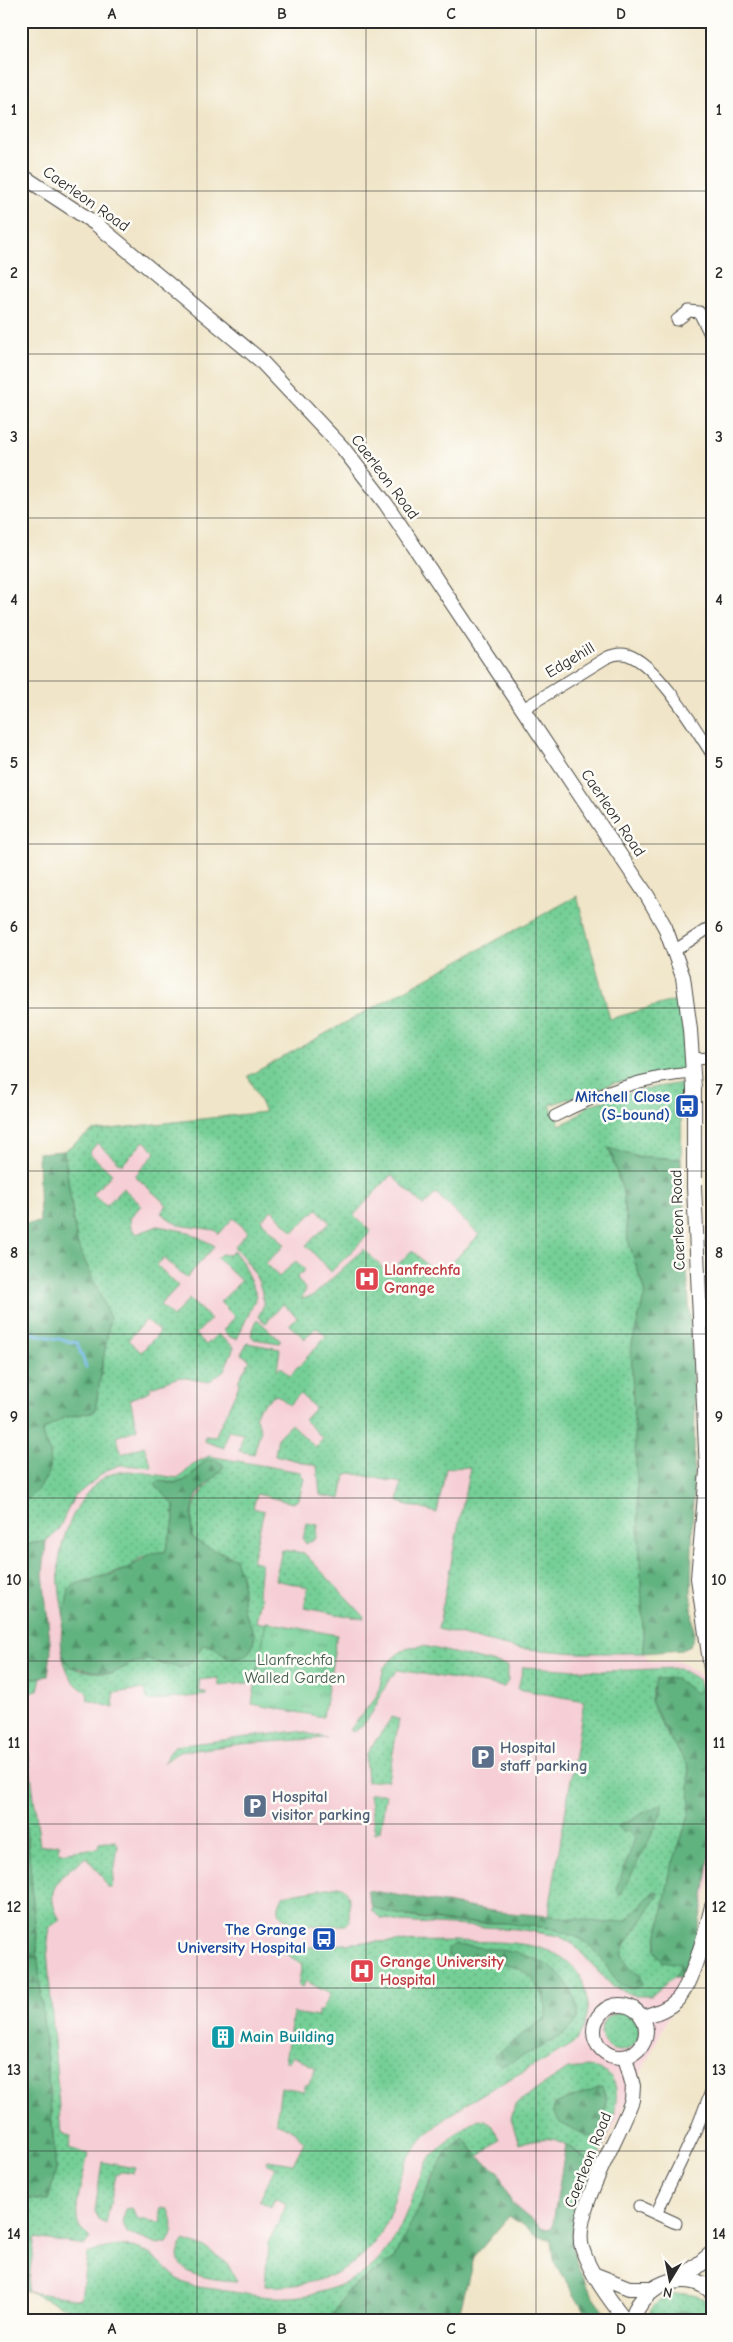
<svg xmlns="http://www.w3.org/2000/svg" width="733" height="2342" font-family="'Comic Neue',sans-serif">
	<defs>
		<pattern id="grass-dots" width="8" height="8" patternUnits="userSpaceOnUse" patternTransform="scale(1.25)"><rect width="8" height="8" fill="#75cf96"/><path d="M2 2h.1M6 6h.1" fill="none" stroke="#60a87b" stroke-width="1.8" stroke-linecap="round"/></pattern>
		<pattern id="forest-firs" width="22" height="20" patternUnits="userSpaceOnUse" patternTransform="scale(1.25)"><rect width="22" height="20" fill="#60b27f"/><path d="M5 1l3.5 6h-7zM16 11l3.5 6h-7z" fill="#4f9168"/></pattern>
		<pattern id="park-tufts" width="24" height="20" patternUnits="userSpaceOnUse" patternTransform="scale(1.25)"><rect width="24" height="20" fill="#75cf96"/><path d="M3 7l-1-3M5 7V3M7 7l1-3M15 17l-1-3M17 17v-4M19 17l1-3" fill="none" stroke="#60a87b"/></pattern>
	</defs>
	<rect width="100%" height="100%" fill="#fdfcf7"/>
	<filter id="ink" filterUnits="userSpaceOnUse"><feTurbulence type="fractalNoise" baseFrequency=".02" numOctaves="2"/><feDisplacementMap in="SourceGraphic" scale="10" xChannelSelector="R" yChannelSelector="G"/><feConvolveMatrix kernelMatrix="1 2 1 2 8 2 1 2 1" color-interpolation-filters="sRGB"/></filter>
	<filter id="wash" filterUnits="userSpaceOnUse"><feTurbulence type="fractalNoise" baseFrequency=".0096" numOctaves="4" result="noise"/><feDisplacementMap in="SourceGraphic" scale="20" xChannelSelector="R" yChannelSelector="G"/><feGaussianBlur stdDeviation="1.12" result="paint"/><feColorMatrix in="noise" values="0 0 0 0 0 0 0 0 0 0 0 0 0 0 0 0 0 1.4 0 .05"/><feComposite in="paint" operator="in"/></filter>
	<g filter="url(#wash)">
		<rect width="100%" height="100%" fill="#f0e5c8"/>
		<!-- built -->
		<path fill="#f6cfd6" d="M577 896 547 1099 559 1125 579 1122 628 1240 645 1293 631 1348 644 1653 649 1661H681L702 1676 712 1725V1872L689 1965 677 2000 582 2192 572 2227V2236L540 2237 509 2216 474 2257 457 2321H117L89 2317 21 2289V2198L48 2201 56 2170 34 1916 21 1804V1680L48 1676V1621L43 1573 46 1541 30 1544 21 1549V1497L28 1499 71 1207 64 1151 92 1131 265 1112 248 1076Z"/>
		<!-- grass -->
		<path fill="url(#grass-dots)" stroke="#507d60" fill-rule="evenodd" d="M577 896 610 1019 676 1000 683 1010 687 1070 615 1083 550 1105 560 1125 573 1119 589 1105 639 1090 682 1083 681 1159 634 1156 609 1149 623 1192 628 1240 645 1293 631 1348 644 1653H578L514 1648 438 1629 470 1467 446 1468 437 1513 398 1502 401 1483 351 1473 345 1475 341 1499 320 1495 317 1466 275 1455 278 1437 291 1424 315 1447 323 1439 304 1420 315 1408 300 1394 289 1405 279 1396 274 1395 259 1408 255 1417 261 1429 254 1454 239 1451 243 1433 228 1430 224 1448 204 1441 205 1436 215 1437 239 1385V1379L250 1360 241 1354 247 1343 280 1349 277 1370 281 1367 290 1376 326 1336 316 1327 305 1339 289 1325 297 1317 283 1304 266 1323 258 1317C260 1312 264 1307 263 1302 263 1282 247 1260 234 1247L248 1232 233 1218 219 1234 215 1230 178 1225 161 1213 167 1205 135 1176 156 1152 144 1141 122 1165 97 1143 89 1153 112 1174 93 1194 106 1206 123 1188 141 1205 130 1219 131 1227 136 1234 158 1226 189 1232 215 1246 186 1278 164 1258 157 1265 178 1286 160 1305 173 1317 189 1299 211 1319 196 1334 206 1345 217 1334 234 1347 224 1370 209 1382 179 1377 151 1387 150 1391 130 1399 137 1429 116 1437 122 1454 144 1446 152 1467 120 1465 107 1470 74 1497 58 1530 46 1541 30 1544 21 1549V1497L28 1499C41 1487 53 1473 50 1453 48 1445 42 1440 42 1431L63 1418 95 1411 110 1318 77 1243 64 1151 92 1131 265 1112 248 1076ZM391 1175 424 1206 436 1193 479 1235 438 1276 412 1250 389 1274 364 1249 313 1296 301 1299 306 1290 297 1278 305 1270 296 1261 279 1277 266 1263 285 1245 261 1220 272 1210 293 1232 317 1209 330 1223 306 1245 331 1272 371 1232 354 1215ZM146 1320 160 1332 141 1352 128 1340Z
			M234 1251 242 1262 257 1296 237 1339 230 1337 223 1330 235 1317 220 1302 241 1281 217 1258 221 1254 229 1255Z
			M257 1319 281 1341 279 1343 254 1339 251 1335Z
			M209 1456 300 1472 304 1479 299 1499 293 1503 257 1494 253 1508 264 1511 252 1561 261 1563 258 1593 261 1598 256 1622 266 1624 256 1682 219 1686 218 1678 199 1680 200 1692H206V1695L147 1701 145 1689 113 1693 114 1708 88 1700 87 1692C71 1684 67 1672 62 1655L70 1666 78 1670 111 1674 132 1663 148 1660 162 1664H189L204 1644 211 1646 226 1657 245 1656 252 1648 255 1635 244 1611 242 1579 222 1552 210 1551 192 1537C189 1499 202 1493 224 1466L216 1460C193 1476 187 1486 159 1481L174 1505V1522L165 1552 142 1557 129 1568 76 1584 69 1589 64 1619C61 1599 57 1581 59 1561 63 1530 82 1484 114 1473 129 1467 162 1477 179 1478L195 1463Z
			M307 1523 318 1525 316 1538 306 1544 303 1539Z
			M282 1550 304 1553 363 1615 364 1619 304 1608 308 1587 275 1580Z
			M424 1646 508 1666V1681L504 1687 398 1670C378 1688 378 1717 354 1732L350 1730 378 1694 384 1667 396 1655 409 1647Z
			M523 1667 602 1671 679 1668 698 1679 701 1688 696 1693 653 1688 651 1700 655 1711 668 1736 689 1766 690 1812 671 1869 655 1949 680 1964V1969L674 1977 651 1996H636L613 1987 574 1945 559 1936 517 1929 400 1922 381 1918 372 1911V1907C396 1914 421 1920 447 1922 490 1926 543 1916 583 1940 599 1950 609 1969 619 1984L641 1976 629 1967 622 1955 625 1945 659 1894 655 1891 626 1921 606 1923 548 1916 584 1701 518 1689Z
			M41 1677 38 1690 21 1694 40 1846 60 1844 59 1853 98 1848 99 1843 115 1841 118 1846 112 1888H108L101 1875 86 1857C62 1875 41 1887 60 1920L50 1927 47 1949 61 2134 71 2136 69 2149 88 2154C85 2171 73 2207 78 2223 80 2229 86 2234 91 2238L85 2245 35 2238 27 2292 81 2299 87 2254C111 2245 134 2241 155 2258 166 2266 174 2279 187 2284 197 2288 210 2288 221 2290 268 2298 297 2303 343 2284 397 2263 404 2212 426 2164 430 2156 461 2129 470 2123 474 2121 480 2120 484 2119L493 2125 499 2140 479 2156 463 2138 432 2177 422 2203 393 2260 346 2292 330 2321H117L89 2317 21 2289V2198L48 2201 56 2170 28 1842 21 1804V1680Z
			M392 1717 399 1720 388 1780 367 1782 365 1756Z
			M297 1731 327 1738 241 1744 179 1752 163 1763 174 1746Z
			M369 1794H386L380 1831 375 1833Z
			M339 1886C354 1891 347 1907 350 1921L346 1925C326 1926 260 1931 284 1895Z
			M453 1941C499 1943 576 1935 586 1995 590 2014 586 2026 575 2042 530 2071 474 2093 433 2128 400 2157 402 2180 388 2218 368 2269 315 2289 265 2286L268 2243 287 2204 275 2198 271 2207 259 2201 275 2167 267 2164 268 2160 293 2164 304 2142 294 2131 276 2123 281 2087 304 2091 305 2085H308L316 2068 293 2056 289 2061H285L293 2013 318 2017V2011H321L330 1994 306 1981 302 1988 298 1986 302 1964 280 1950 364 1942Z
			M601 2032a19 19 0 1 1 38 0a19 19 0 1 1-38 0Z
			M588 2067C598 2069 609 2071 614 2082 623 2103 604 2147 594 2165 565 2143 557 2131 519 2144L511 2119 515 2104 568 2069Z
			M102 2162 135 2168 133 2173 123 2171 116 2175 106 2224 99 2220 95 2211Z
			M132 2208 138 2219 158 2222 162 2221 160 2208 168 2209C175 2219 174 2234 167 2243L158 2245 127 2233 122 2221 126 2209Z
			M184 2241 206 2248 227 2263 237 2281C216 2280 160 2276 184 2241Z
			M687 2293 697 2295 712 2305V2321H645C654 2302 666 2294 687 2293Z"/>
		<!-- forest -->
		<path fill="url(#forest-firs)" stroke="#466e55" d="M609 1148 634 1156 681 1159 695 1410 691 1593 694 1636 690 1646 681 1650 644 1653 631 1348 645 1293 628 1240 623 1192Z
			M64 1151 77 1243 110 1318 95 1411 63 1418 42 1431C42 1441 48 1445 50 1453 53 1473 41 1487 28 1499L21 1497V1225L40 1222 38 1153Z
			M206 1460H216L224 1466C217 1477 206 1483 199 1493 191 1504 191 1524 192 1537 205 1549 219 1551 235 1558L242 1579 244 1611 255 1635 252 1648 245 1656 235 1659 226 1657 211 1646 204 1644 189 1664 181 1668 148 1660 132 1663 112 1674 70 1667C53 1649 65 1611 69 1589L76 1584C93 1578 111 1576 126 1569 142 1562 147 1550 165 1552L174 1522V1505L155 1485 158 1481C187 1486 187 1479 206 1460Z
			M46 1541 43 1573 51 1652 48 1676 21 1680V1549L30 1544Z
			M674 1678 696 1693 701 1688C704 1700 708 1712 709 1725 719 1795 709 1911 684 1977H674L680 1969V1964L662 1961 655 1950 671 1869 690 1812 689 1766 668 1736 651 1701 656 1679Z
			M21 1804 28 1842 56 2170 48 2201 21 2198Z
			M662 1804C665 1816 627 1881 620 1896L616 1889 635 1839 630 1832H622L618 1826Z
			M367 1890 498 1912 563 1917 606 1923 626 1921 654 1891 659 1894 625 1945 622 1955 629 1967 641 1976 643 1985 632 1989 619 1984 595 1950 582 1939 550 1928 504 1923 447 1922 391 1913 372 1907Z
			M455 1945C497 1949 560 1951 575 2000 577 2008 580 2018 574 2025 566 2036 518 2058 504 2065H499L494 2060V2056L546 2017C548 1998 536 1976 517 1968 500 1962 469 1960 451 1958L447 1952 449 1948Z
			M602 2087C603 2090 606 2095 606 2099 608 2110 600 2132 591 2137L561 2124 553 2113 554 2104Z
			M463 2138 483 2161 498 2171 512 2204 542 2229 552 2228 566 2144 594 2165C576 2207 561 2239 585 2282 592 2296 603 2306 609 2321H590L553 2260 551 2239 540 2237 509 2216 474 2257 457 2321H330L346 2292 393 2260 446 2152Z
			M683 2311 699 2314 706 2321H666L675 2313Z"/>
		<!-- park -->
		<path fill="url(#park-tufts)" stroke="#507d60" d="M266 1622 337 1635 323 1717 252 1704Z"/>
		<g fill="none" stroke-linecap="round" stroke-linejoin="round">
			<!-- stream -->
			<path stroke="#70b8e7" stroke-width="3" d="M21 1331 77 1343 86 1367"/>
		</g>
	</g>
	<g filter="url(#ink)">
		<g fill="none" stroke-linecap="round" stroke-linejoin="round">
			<defs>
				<path id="minor" d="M677 320 689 311 699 312 712 338
					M523 709 606 658C612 655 621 653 628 655 658 665 695 728 712 754
					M674 951 712 926
					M692 1059 712 1058
					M555 1116C599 1094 643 1076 693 1073
					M639 2206 676 2223
					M656 2214 696 2130 712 2089"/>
				<path id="major" d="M21 175 96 224 259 359 342 447 386 504 648 897 665 927 683 977 690 1030 694 1088V1187L707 1471 698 1578 712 1675
					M594 2031a26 26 0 1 1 52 0a26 26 0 1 1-52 0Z
					M642 2017C654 2014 668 2009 677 2000 692 1984 707 1928 712 1906
					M625 2057 633 2086 632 2100C619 2138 572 2212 582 2248 590 2274 610 2300 626 2321
					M596 2275 629 2288H654"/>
				<path id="highway" d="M674 2280 690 2272 712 2254
					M632 2321C640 2287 683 2266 712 2291"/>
			</defs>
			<!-- minor casing -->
			<use href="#minor" stroke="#494743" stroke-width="13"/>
			<!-- major casing -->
			<use href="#major" stroke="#494743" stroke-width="16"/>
			<!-- highway casing -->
			<use href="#highway" stroke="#494743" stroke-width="18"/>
			<!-- minor -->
			<use href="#minor" stroke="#fff" stroke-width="11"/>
			<!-- major -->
			<use href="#major" stroke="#fff" stroke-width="14"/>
			<!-- highway -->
			<use href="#highway" stroke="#fff" stroke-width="16"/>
		</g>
	</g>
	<!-- grid -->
	<path fill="none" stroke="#2b2b2b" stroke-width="1" stroke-opacity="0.55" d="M197 21V2321M366 21V2321M536 21V2321M21 191H712M21 354H712M21 518H712M21 681H712M21 844H712M21 1008H712M21 1171H712M21 1334H712M21 1498H712M21 1661H712M21 1824H712M21 1988H712M21 2151H712"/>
	<!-- icons -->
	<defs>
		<symbol id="bus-square" viewBox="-11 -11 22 22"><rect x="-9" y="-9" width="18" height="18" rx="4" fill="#1a4fb4" stroke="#fdfcf7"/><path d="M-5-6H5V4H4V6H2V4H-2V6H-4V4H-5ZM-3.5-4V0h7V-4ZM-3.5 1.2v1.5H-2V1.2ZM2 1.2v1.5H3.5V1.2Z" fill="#fff"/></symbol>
		<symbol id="hospital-square" viewBox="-11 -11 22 22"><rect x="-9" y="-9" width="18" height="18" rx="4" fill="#e0444e" stroke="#fdfcf7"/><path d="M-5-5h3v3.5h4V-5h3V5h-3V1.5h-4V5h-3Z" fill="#fff"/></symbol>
		<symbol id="parking-square" viewBox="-11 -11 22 22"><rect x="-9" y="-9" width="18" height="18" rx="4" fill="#5c6f8a" stroke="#fdfcf7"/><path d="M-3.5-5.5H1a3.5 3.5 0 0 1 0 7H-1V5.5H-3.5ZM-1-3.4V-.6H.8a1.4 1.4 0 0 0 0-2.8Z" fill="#fff"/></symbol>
		<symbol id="building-square" viewBox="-11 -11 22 22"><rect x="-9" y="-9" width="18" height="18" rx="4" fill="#0f9aa8" stroke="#fdfcf7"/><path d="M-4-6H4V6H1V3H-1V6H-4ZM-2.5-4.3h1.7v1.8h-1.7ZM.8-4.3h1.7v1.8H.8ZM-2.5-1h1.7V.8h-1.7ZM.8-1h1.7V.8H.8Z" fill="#fff"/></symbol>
	</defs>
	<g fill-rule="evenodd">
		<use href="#bus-square" x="673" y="1092" width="28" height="28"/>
		<use href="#hospital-square" x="353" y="1265" width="28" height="28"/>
		<use href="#parking-square" x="469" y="1743" width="28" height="28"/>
		<use href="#parking-square" x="241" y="1792" width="28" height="28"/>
		<use href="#bus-square" x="310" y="1925" width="28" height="28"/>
		<use href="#hospital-square" x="348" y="1957" width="28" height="28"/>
		<use href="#building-square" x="209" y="2023" width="28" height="28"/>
	</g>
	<g text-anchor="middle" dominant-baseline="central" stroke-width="5" stroke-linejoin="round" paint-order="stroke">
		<!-- street labels -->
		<g font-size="16" fill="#2b2b2b" stroke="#fdfcf7">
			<text transform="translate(86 199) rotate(35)">Caerleon Road</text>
			<text transform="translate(385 477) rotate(53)">Caerleon Road</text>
			<text transform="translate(570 660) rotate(-31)">Edgehill</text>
			<text transform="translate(613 813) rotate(56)">Caerleon Road</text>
			<text transform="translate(678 1220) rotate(-92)">Caerleon Road</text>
			<text transform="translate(588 2160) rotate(-68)">Caerleon Road</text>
		</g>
		<!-- transit labels -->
		<g font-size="16" font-weight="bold" fill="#164399" stroke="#fdfcf7" text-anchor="end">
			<text x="670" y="1097">Mitchell Close<tspan x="670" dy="18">(S-bound)</tspan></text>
			<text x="306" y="1930">The Grange<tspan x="306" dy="18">University Hospital</tspan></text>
		</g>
		<!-- health labels -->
		<g font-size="16" font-weight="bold" fill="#be3a42" stroke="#fdfcf7" text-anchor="start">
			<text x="384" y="1270">Llanfrechfa<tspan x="384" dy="18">Grange</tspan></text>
			<text x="380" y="1962">Grange University<tspan x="380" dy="18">Hospital</tspan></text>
		</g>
		<!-- park labels -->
		<g font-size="16" fill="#415c4b" stroke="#fdfcf7">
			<text x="295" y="1660">Llanfrechfa<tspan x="295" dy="18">Walled Garden</tspan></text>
		</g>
		<!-- service labels -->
		<g font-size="16" font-weight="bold" fill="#4e5e75" stroke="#fdfcf7" text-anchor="start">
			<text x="500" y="1748">Hospital<tspan x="500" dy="18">staff parking</tspan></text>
			<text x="272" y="1797">Hospital<tspan x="272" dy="18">visitor parking</tspan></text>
		</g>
		<!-- culture labels -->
		<g font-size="16" font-weight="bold" fill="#0d838f" stroke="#fdfcf7" text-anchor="start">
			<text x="240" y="2037">Main Building</text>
		</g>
	</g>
	<!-- margin -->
	<rect width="733" height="2342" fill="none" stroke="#fdfcf7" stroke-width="55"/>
	<!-- north arrow -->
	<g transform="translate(670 2280) rotate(190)" stroke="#fdfcf7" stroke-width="4" paint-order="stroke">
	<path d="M0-4L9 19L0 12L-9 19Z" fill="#2b2b2b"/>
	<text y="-8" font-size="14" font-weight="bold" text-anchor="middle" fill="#2b2b2b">N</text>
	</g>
	<rect x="28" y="28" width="678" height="2286" fill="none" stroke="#2b2b2b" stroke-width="2"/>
	<g font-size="16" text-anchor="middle" font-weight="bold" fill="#2b2b2b">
		<text x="112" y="19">A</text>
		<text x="282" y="19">B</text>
		<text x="451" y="19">C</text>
		<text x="621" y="19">D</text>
		<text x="14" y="115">1</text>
		<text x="719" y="115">1</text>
		<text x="14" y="278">2</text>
		<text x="719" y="278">2</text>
		<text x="14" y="442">3</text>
		<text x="719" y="442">3</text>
		<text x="14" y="605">4</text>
		<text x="719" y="605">4</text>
		<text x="14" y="768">5</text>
		<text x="719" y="768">5</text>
		<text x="14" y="932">6</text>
		<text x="719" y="932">6</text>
		<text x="14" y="1095">7</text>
		<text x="719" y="1095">7</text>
		<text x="14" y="1258">8</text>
		<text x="719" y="1258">8</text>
		<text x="14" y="1422">9</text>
		<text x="719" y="1422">9</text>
		<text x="14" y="1585">10</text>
		<text x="719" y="1585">10</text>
		<text x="14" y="1748">11</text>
		<text x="719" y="1748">11</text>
		<text x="14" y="1912">12</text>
		<text x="719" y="1912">12</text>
		<text x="14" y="2075">13</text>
		<text x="719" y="2075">13</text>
		<text x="14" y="2239">14</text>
		<text x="719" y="2239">14</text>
		<text x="112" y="2334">A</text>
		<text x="282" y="2334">B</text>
		<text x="451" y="2334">C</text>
		<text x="621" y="2334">D</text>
	</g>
</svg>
